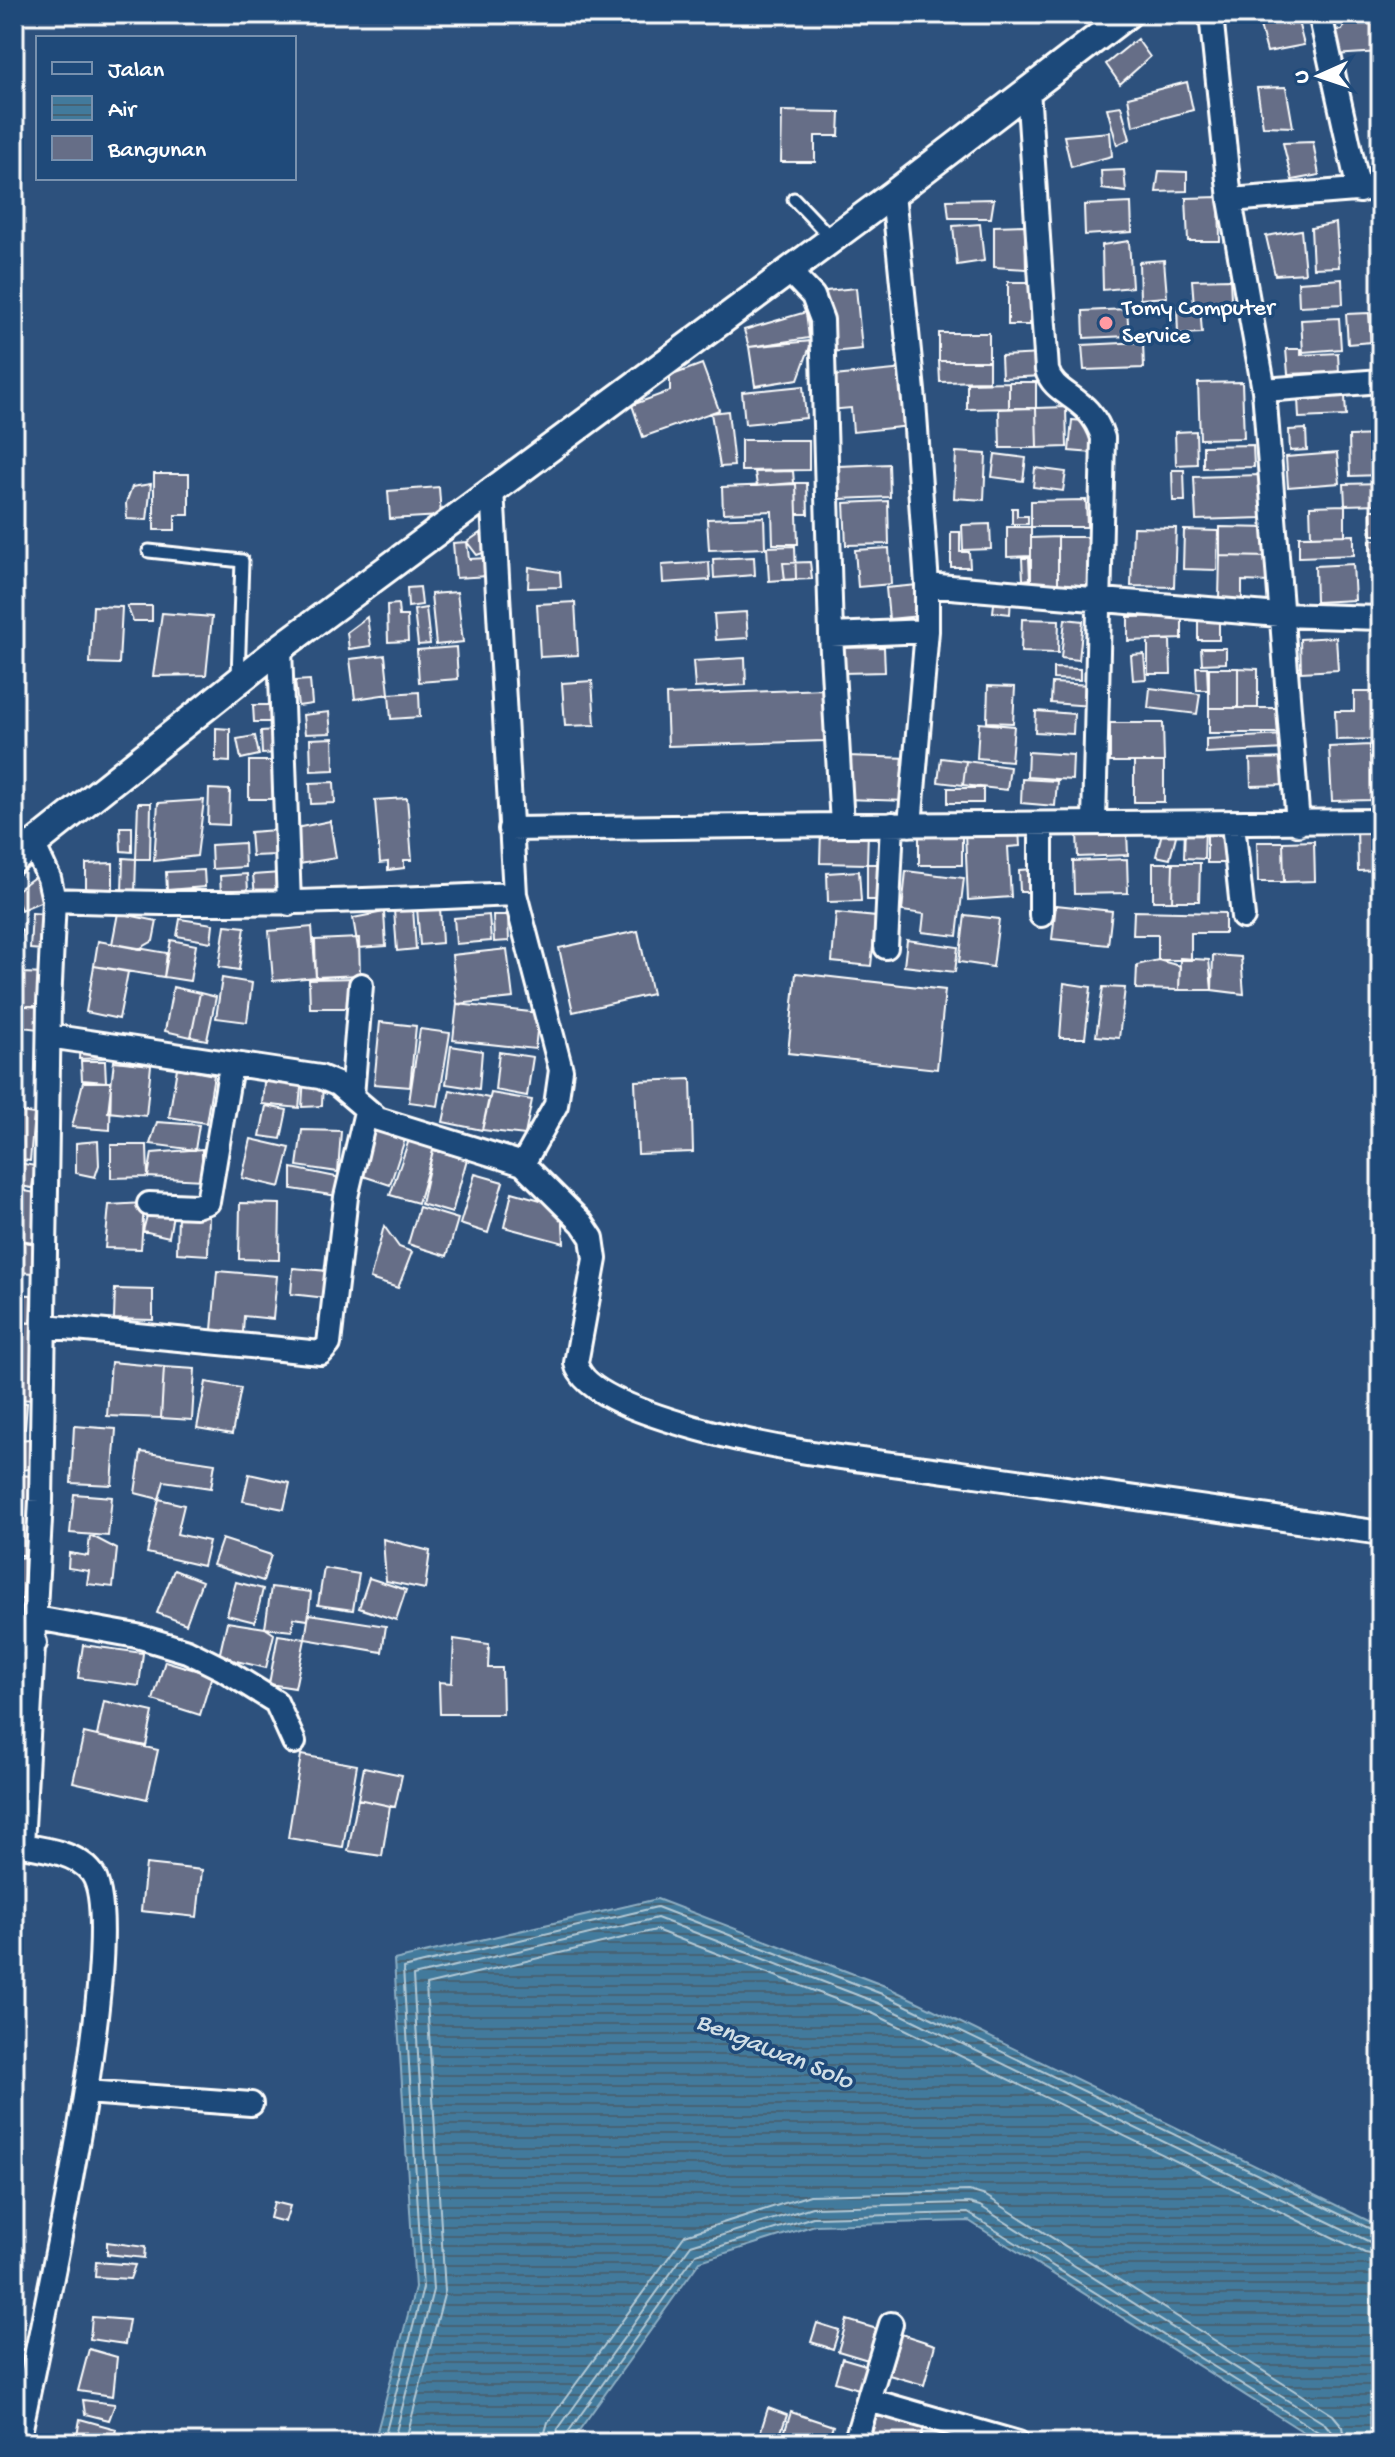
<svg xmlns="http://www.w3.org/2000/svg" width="1395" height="2457" font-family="'Gochi Hand',sans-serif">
	<defs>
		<pattern id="water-rules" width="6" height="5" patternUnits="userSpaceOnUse" patternTransform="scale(2)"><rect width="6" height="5" fill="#427a9c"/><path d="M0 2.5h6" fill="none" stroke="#476374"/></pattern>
	</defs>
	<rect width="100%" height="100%" fill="#2d517d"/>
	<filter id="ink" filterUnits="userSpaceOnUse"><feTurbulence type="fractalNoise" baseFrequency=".0125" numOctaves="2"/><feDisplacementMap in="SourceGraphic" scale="16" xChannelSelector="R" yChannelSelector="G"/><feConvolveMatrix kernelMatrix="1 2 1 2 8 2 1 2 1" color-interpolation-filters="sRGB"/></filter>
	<g filter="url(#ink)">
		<!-- water -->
		<path fill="url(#water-rules)" stroke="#8eafc4" stroke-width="2" d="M657 1899 885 1986 1381 2227V2443H1321L969 2221 815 2225 700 2261 570 2443H374L415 2288 394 1960Z"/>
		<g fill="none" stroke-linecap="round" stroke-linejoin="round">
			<!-- shore -->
			<path stroke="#b3cad7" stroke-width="2" d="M383 2443 423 2288 403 1968 657 1907 882 1994 1381 2234
				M393 2443 433 2290 413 1976 657 1918 878 2003 1370 2242 1381 2244
				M405 2443 445 2291 426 1985 656 1930 874 2014 1365 2253 1381 2256
				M542 2443 548 2422 685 2235 810 2195 969 2191 986 2196 1333 2415 1343 2427 1346 2443
				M554 2443 558 2429 691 2245 812 2207 969 2203 980 2206 1325 2424 1332 2432 1334 2443
				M564 2443 566 2435 696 2254 813 2217 968 2213 1320 2433 1324 2443"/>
		</g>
		<!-- building -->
		<path fill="#666e87" stroke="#fff" stroke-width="2" d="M1257 14H1296L1304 45 1267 52Z
			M1368 14H1381V52L1333 55 1331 31 1342 30 1345 23 1368 22Z
			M1137 39 1150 57 1120 84 1106 64Z
			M1187 82 1193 110 1133 126 1128 97Z
			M1286 87 1293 127 1263 126 1257 88Z
			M1121 106 1130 139 1117 145 1107 108Z
			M782 111 840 112 839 136H815V162H781Z
			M1110 132 1112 156 1071 167 1064 136Z
			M1381 141V161L1376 162 1373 142Z
			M1313 142 1319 175 1292 180 1283 143Z
			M1124 170 1126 192 1102 189 1101 171Z
			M1159 171 1187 172V191L1156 192Z
			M1219 197 1220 241H1188L1186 198Z
			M994 199 991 218H949L947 200Z
			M1131 203 1132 232 1085 235 1084 205Z
			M1336 223 1339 267 1313 268 1311 228Z
			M980 224 984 261 957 265 953 226Z
			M1025 225 1026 269 994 267V226Z
			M1301 230 1305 273 1275 275 1266 236Z
			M1129 241 1132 287 1103 290 1102 245Z
			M1164 260 1167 297 1140 299 1139 262Z
			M1230 279 1231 299 1194 305 1192 280Z
			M1342 279 1343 304 1299 306 1298 282Z
			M1008 282H1030V325H1008Z
			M856 288 862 349 831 352 826 291Z
			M1200 305 1202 333 1178 334 1177 306Z
			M1127 309 1129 336 1084 338 1083 311Z
			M806 312 809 338 749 347 744 330Z
			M1369 313 1371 342 1348 344 1346 314Z
			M1374 316H1381V372H1378Z
			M1339 318 1341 349 1303 352 1301 320Z
			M939 333H989V361H939Z
			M812 341 798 379 755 386 749 347Z
			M1143 342 1144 368 1084 370 1082 345Z
			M1286 349H1301V355L1338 353 1339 372 1288 374Z
			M1042 354 1043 376 1002 378 1001 356Z
			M939 361H989V381L940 382Z
			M702 364 719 410 643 437 632 405 670 391V376Z
			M904 369 910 426 853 432 851 408 817 411 814 378Z
			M1009 382V408L967 409V383Z
			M1009 382H1036V408H1009Z
			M1242 382 1244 438 1200 439 1198 383Z
			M803 386 806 418 745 424 742 392Z
			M1345 396 1346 416 1299 418 1298 398Z
			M1066 407 1067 447 1037 448 1036 408Z
			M1036 408 1037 448H1000L999 409Z
			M728 411 734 466 720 467 711 413Z
			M1072 420 1096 422 1093 453 1069 451Z
			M1306 429 1307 450 1290 451 1289 430Z
			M1196 431 1197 464 1176 465 1175 432Z
			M1381 435V475L1350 476 1349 436Z
			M741 440H809V470L741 471Z
			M1253 445 1254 467 1203 468V446Z
			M956 452 986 454 984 500 954 498Z
			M1337 453 1340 483 1288 487 1286 457Z
			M995 454 1026 458 1023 481 992 477Z
			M889 464 890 497 839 499 838 466Z
			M1035 468 1066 472 1063 491 1033 487Z
			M1172 470H1184L1185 501H1173Z
			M793 471 794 483 757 486 755 472Z
			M154 474H189V515H175V530H154Z
			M1260 475 1262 518 1196 520 1194 477Z
			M796 483H807L808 514H797Z
			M1380 483V504L1345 505 1344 484Z
			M151 484 147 520 127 519 126 503 132 487Z
			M796 484 798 544H773L772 511 723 513 722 487Z
			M439 487 441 516 390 519 388 491Z
			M1086 500 1087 527H1031V501Z
			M888 501 889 544 846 545 844 503Z
			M1345 505V535L1311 536 1310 506Z
			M1012 508H1017V516H1028V524H1012Z
			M1371 510H1381V535H1372Z
			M764 517 765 548 709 550 707 519Z
			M990 524 991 549 963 550 962 525Z
			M1007 527H1031V556L1007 557Z
			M1133 527 1176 528 1174 587 1131 586Z
			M1220 527 1271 528V557L1220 556Z
			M1184 530 1218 531 1217 570 1183 569Z
			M951 532H960V552H969L970 567H951Z
			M480 533 491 550 477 555 467 542Z
			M1354 535V555L1299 557V536Z
			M1058 537V585L1031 586V538Z
			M1058 537H1088L1089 585H1058Z
			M1370 540H1381V574H1371Z
			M467 542 469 559 487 558 488 576 456 578 453 543Z
			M795 546 796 579 769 581 767 547Z
			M889 548 891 584 858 587 855 550Z
			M1220 556 1271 557V582L1242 581V600L1219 599Z
			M754 557 755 575 714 578 713 559Z
			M1022 558H1029L1030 579 1023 580Z
			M709 562 710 580 663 583 662 565Z
			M810 562 812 579 785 580 783 563Z
			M1353 564 1355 600 1316 602 1315 566Z
			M529 567 560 572 561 587 528 588Z
			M917 585 920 616 889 619 886 588Z
			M420 587 422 605 408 607 407 588Z
			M457 592 463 642 436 645 431 594Z
			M995 596 1011 597 1010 614 993 612Z
			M575 602 578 655 540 657 537 604Z
			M398 604 399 616H407L408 641 388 642 387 605Z
			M93 606 122 607 119 664 90 663Z
			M127 606H152V621H133Z
			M426 608 430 644 418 645 414 610Z
			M746 612 748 638 716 640 714 614Z
			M162 613 212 617 206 675 153 676Z
			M1182 616V639L1128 641V617Z
			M367 617 371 646 349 649 347 632Z
			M1198 618H1219V640H1198Z
			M1022 619 1059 620 1058 653 1021 652Z
			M1065 619 1083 621 1079 660 1061 658Z
			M1336 637 1338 670 1301 672 1300 639Z
			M1148 640H1170L1171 674H1148Z
			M456 647 458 679 419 682 417 650Z
			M884 647 885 672 842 673 841 648Z
			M1201 648H1226V663L1202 664Z
			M1144 654 1146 679 1133 680 1131 655Z
			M385 655 389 694 355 699 350 659Z
			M745 658 746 685 695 688 693 661Z
			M1196 667H1207L1208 690H1197Z
			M1053 668 1080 669V680L1053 679Z
			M1209 668H1238V708H1209Z
			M1238 668 1258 669V708H1238Z
			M310 680 312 704 298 706 295 681Z
			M592 681 595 725 565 726 562 683Z
			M1052 683 1092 685 1091 706 1051 703Z
			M988 686 1015 687 1013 723 987 722Z
			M1150 688 1200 694 1197 714 1148 708Z
			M824 689 825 741 668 746 666 695Z
			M419 692 420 717 391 719 389 694Z
			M1354 692H1380L1381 739 1336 740 1335 711H1354Z
			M253 705H271L272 722H254Z
			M1209 708H1278V733H1209Z
			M1036 711 1074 714 1073 734 1035 732Z
			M329 712 331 733 305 734 303 715Z
			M979 723 1014 726 1011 761 977 758Z
			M1110 723H1163L1164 762H1110Z
			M216 728 230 729V762L216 761Z
			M275 730 277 753 262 754 261 731Z
			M1284 735 1285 749 1206 753V739Z
			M255 736 259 755 241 759 237 739Z
			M333 738 334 770 311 771 310 739Z
			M1371 743H1381V765L1372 766Z
			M1370 745 1372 800 1332 801 1329 747Z
			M1028 752 1073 755 1072 780 1027 777Z
			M846 756 910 758 908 801 844 799Z
			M941 758 966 761 963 785 938 782Z
			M1289 758V785L1251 786 1250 759Z
			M249 761H277V799H249Z
			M966 761 1010 767 1007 790 963 785Z
			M1134 762H1164V802H1134Z
			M1022 779 1057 781 1055 806 1021 803Z
			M334 782 335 803 311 804 310 783Z
			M948 788H983V803H948Z
			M209 789 230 790 229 825 208 824Z
			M407 798 412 860H404V868L388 870V862L380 863 375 800Z
			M204 800 197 856 154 861 158 803Z
			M138 803H151L150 859H136Z
			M330 821 336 858 287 866 286 830Z
			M1164 825 1178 828 1170 859 1156 856Z
			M1185 826 1205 827 1204 859 1184 858Z
			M1381 826V870L1358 871 1357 827Z
			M120 827H132V852L121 851Z
			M1207 827H1232V863H1207Z
			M821 829 868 830 867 864 820 863Z
			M1019 829 1020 846 1008 847 1011 897 968 900 965 832Z
			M276 830 277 855 252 856 250 832Z
			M1077 832H1127L1128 855 1078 857Z
			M919 835H962V865H919Z
			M1314 841 1315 881 1284 882 1283 842Z
			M1257 842H1283L1284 882H1258Z
			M244 843 245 867 212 869 211 845Z
			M123 858 136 859 135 894 122 893Z
			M1127 859 1128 893 1074 894 1073 861Z
			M113 863V890H86V864Z
			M1153 863H1173L1172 901H1153Z
			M1173 863H1200L1199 901H1172Z
			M867 864H885V900H867Z
			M1035 869 1036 892H1020L1019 870Z
			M204 870 205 887 167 890 166 872Z
			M859 871 861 901 828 902 827 873Z
			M906 871 964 878 957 936 922 932 924 914 902 911Z
			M280 873 281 894 255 896 253 875Z
			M247 874 248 891 221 893 220 876Z
			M36 876 45 900 21 910 14 892Z
			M1056 905 1112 911 1108 945 1052 939Z
			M440 907 442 943 420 945 417 908Z
			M413 909 416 949 397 951 394 910Z
			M1134 911 1225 913V933H1191V960H1158V935H1133Z
			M384 912 386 946 358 948 353 918Z
			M32 913 45 914 43 950 30 949Z
			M118 913 157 921 153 941 139 949 112 944Z
			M836 913 876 917 871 966 832 962Z
			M489 915 491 941 456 944 454 918Z
			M493 915H508L509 941 494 942Z
			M965 915 999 919 993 967 959 962Z
			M180 919 213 924 211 942 177 936Z
			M225 925 245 927 239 970 219 967Z
			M312 927 316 977 273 981 269 931Z
			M14 930H22L17 988H14Z
			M638 931 652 994 573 1012 559 948Z
			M359 938 360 975 316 977 315 940Z
			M171 940 196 945 190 981 164 977Z
			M907 940 958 947 955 972 904 966Z
			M98 941 167 953 164 977 94 966Z
			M507 949 513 998 457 1004 452 955Z
			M1213 955 1241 957 1244 994 1212 990Z
			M1180 958 1209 960 1212 990H1179Z
			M1158 960 1180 966 1179 990 1136 989 1137 965Z
			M94 966 128 972 119 1019 86 1012Z
			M21 973 47 974 45 1006H16Z
			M796 973 945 990 937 1069 788 1053Z
			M222 978 252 983 247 1022 216 1018Z
			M359 978 360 1008H310L309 979Z
			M1064 983 1091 987 1085 1038H1060Z
			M173 987 200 993 191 1037 165 1031Z
			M1103 987 1125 988 1119 1038 1096 1036Z
			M200 993 216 997 207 1040 191 1037Z
			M457 1004 539 1013 535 1049 453 1040Z
			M14 1005 40 1007 38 1029 14 1026Z
			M380 1022 416 1026 410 1087 374 1084Z
			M420 1029 450 1033 438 1106 409 1102Z
			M80 1042 107 1045 106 1058 79 1059Z
			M451 1046 482 1051 479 1089 446 1084Z
			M499 1052 533 1057 527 1096 495 1090Z
			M81 1061H105L106 1082 82 1080Z
			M114 1061 151 1065 146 1116 108 1112Z
			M177 1068 214 1075 206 1123 169 1117Z
			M265 1072 302 1077 299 1108 262 1104Z
			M304 1076 323 1078 322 1106 302 1107Z
			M691 1079 693 1152 638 1154 635 1081Z
			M83 1082H111L110 1130 72 1127Z
			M450 1090 489 1098 482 1130 443 1122Z
			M491 1093 532 1100 525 1135 482 1130Z
			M266 1106 287 1110 281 1139 260 1136Z
			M14 1111 34 1114 30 1161 14 1159Z
			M157 1122 199 1125 195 1150 150 1144Z
			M377 1123 407 1133 390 1185 360 1175Z
			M302 1130 341 1131 338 1172 297 1166Z
			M411 1134 436 1141 418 1203 390 1195Z
			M251 1139 290 1148 280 1187 242 1178Z
			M98 1141 99 1165 95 1177 76 1173V1143Z
			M111 1145H147L148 1177 111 1178Z
			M202 1149V1180L148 1177 152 1153Z
			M433 1150 467 1159 452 1213 421 1204Z
			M14 1162 35 1166 32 1188 14 1185Z
			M292 1168 346 1179 344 1197 292 1189Z
			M475 1174 503 1182 488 1233 460 1224Z
			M14 1189 41 1194 33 1242 14 1239Z
			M512 1192 562 1206 564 1243 504 1227Z
			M144 1203 141 1249 105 1248 109 1205Z
			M240 1203 280 1204 279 1260 239 1259Z
			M419 1207 458 1219 447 1256 408 1244Z
			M149 1208 174 1209 169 1237 143 1231Z
			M178 1213 209 1214 208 1255 177 1253Z
			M384 1226 399 1247 412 1252 398 1288 370 1279Z
			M14 1241 39 1244 36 1273 14 1272Z
			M293 1268 328 1271 326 1298 291 1294Z
			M217 1271 277 1276 273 1319 244 1316 243 1333 212 1330Z
			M115 1289 153 1290V1320L114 1319Z
			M14 1294 31 1295 30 1323 14 1322Z
			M14 1322 39 1323 37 1400 14 1399Z
			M111 1362 164 1367 161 1418 107 1416Z
			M164 1367 195 1369 192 1420 161 1418Z
			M206 1382 241 1388 232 1434 197 1428Z
			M14 1402 27 1403 25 1429 14 1428Z
			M74 1426 116 1429 112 1485 71 1483Z
			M31 1439 32 1469 14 1470V1440Z
			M141 1452 215 1463 211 1488 164 1481 159 1499 135 1493Z
			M249 1474 290 1483 284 1509 243 1501Z
			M14 1475 35 1476 34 1555H14Z
			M74 1494 112 1497 108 1536 70 1533Z
			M159 1499 184 1505 177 1534 209 1541 203 1566 147 1553Z
			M90 1535 117 1549 113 1587 87 1584 89 1571 68 1568 69 1553 88 1556Z
			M222 1539 271 1555 263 1581 213 1565Z
			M383 1539 430 1551 425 1589 386 1581Z
			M28 1557 29 1599H14V1558Z
			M324 1568 359 1574 353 1610 318 1605Z
			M174 1570 202 1581 186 1624 157 1613Z
			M369 1578 406 1590 396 1620 359 1608Z
			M236 1582 263 1589 255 1622 227 1615Z
			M271 1587 311 1592 308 1620 294 1618 292 1631 265 1628Z
			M14 1599H29L27 1629 14 1628Z
			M309 1614 386 1626 382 1652 305 1639Z
			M227 1622 265 1628 274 1634 266 1668 219 1657Z
			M278 1635 305 1639 295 1688 269 1684Z
			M454 1639 489 1644 488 1668H502L503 1714H440L439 1682 452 1683Z
			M83 1645 143 1653 139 1686 78 1678Z
			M25 1650 28 1718H14V1651Z
			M165 1661 212 1675 200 1715 153 1700Z
			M104 1701 153 1712 146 1746 97 1736Z
			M84 1733 158 1750 147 1799 73 1782Z
			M301 1755 357 1765 343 1847 288 1838Z
			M364 1767 402 1775 395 1807 358 1799Z
			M358 1799 390 1806 382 1856 348 1851Z
			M146 1864 202 1870 197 1917 141 1911Z
			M274 2202 290 2206 285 2222 270 2218Z
			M107 2242 145 2247 144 2258 107 2254Z
			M96 2262 135 2265 130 2279 95 2277Z
			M92 2317 129 2320 125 2344 90 2339Z
			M847 2320 877 2329 868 2360 838 2351Z
			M817 2323 839 2330 833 2349 811 2342Z
			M901 2334 935 2345 924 2385 889 2375Z
			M89 2349 117 2357 113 2396 78 2391Z
			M842 2358 869 2366 862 2390 835 2382Z
			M83 2400 115 2404 109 2420 85 2414Z
			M768 2408 787 2415 777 2443H757Z
			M791 2412 833 2426 827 2443H781Z
			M877 2415 924 2428 919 2443H888L871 2438Z
			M80 2419 116 2429 113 2443 76 2441Z"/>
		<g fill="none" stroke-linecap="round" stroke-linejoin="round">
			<defs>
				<path id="service" d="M794 199 832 239
					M149 551 242 561 238 677"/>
				<path id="minor" d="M1211 14 1230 200 1264 390 1298 824
					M1320 14 1359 191
					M1028 89 1047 370C1054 397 1090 395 1103 438L1094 823
					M893 194 914 401 927 585V631L910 825
					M1230 200 1381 188
					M789 271 813 296 822 320 831 635 842 825 1381 821
					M1264 390 1381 381
					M492 489 515 894 561 1070 556 1105 523 1164
					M927 585 1279 615 1381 618
					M831 635 927 631
					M280 648 289 904
					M1233 824 1243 917
					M510 829 842 825
					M54 900C208 907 360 901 515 894
					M1041 915V825
					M886 947 892 824
					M49 1036 320 1077 337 1084 378 1119 523 1164 582 1223 592 1238 595 1259 576 1363C583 1397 668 1420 699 1429 783 1453 875 1461 961 1473 1101 1493 1241 1513 1381 1533
					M352 1096 361 985
					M149 1204 196 1206 208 1202 231 1066
					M45 1326 321 1353 329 1344 346 1197 366 1112
					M36 1618 137 1636 187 1651 223 1669 276 1702 294 1742
					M14 1642 35 1643
					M14 1844C38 1848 77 1852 92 1873 133 1930 35 2355 18 2443
					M22 1845 41 1501 49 1003 54 900 49 878 33 843
					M86 2092 251 2104
					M869 2400 1018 2443
					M855 2443 891 2324"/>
				<path id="tertiary" d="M14 860 280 648 893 194 1128 14"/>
			</defs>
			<!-- service casing -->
			<use href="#service" stroke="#fff" stroke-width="17"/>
			<!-- minor casing -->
			<use href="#minor" stroke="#fff" stroke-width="28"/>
			<!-- tertiary casing -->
			<use href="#tertiary" stroke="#fff" stroke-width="32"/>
			<!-- service -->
			<use href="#service" stroke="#1f4a7a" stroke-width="11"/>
			<!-- minor -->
			<use href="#minor" stroke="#1f4a7a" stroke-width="22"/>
			<!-- tertiary -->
			<use href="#tertiary" stroke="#1f4a7a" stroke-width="26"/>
		</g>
	</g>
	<!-- markers -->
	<circle fill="#ff9aa2" stroke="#1f4a7a" stroke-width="3" cx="1106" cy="323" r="8"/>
	<g text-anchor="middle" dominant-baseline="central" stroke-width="7" stroke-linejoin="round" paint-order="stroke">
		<!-- poi labels -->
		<g font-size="24" fill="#fff" stroke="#1f4a7a" text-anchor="start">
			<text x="1122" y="309">Tomy Computer<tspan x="1122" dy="28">Service</tspan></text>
		</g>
		<!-- water labels -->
		<g font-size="26" font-style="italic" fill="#d0dee6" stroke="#1f4a7a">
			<text transform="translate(774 2053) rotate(22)">Bengawan Solo</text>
		</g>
	</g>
	<!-- margin -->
	<rect width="1395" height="2457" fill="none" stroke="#1f4a7a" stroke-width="48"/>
	<rect x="24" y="24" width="1347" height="2409" fill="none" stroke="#fff" stroke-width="3" filter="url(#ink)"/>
	<!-- legend -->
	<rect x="36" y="36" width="260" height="144" fill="#1f4a7a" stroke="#7992af" stroke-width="2"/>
	<rect x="52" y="62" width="40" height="12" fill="#1f4a7a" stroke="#7992af" stroke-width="2"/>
	<text x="108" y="76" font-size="24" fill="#ffffff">Jalan</text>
	<rect x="52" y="96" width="40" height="24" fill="url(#water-rules)" stroke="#7992af" stroke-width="2"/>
	<text x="108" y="116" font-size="24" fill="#ffffff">Air</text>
	<rect x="52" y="136" width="40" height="24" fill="#666e87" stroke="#7992af" stroke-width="2"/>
	<text x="108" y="156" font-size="24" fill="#ffffff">Bangunan</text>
	<!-- north arrow -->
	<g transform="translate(1319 76) rotate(267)" stroke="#1f4a7a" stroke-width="6" paint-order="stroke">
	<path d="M0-6L14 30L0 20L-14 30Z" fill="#ffffff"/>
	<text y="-12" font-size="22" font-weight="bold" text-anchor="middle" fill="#ffffff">U</text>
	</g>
</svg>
